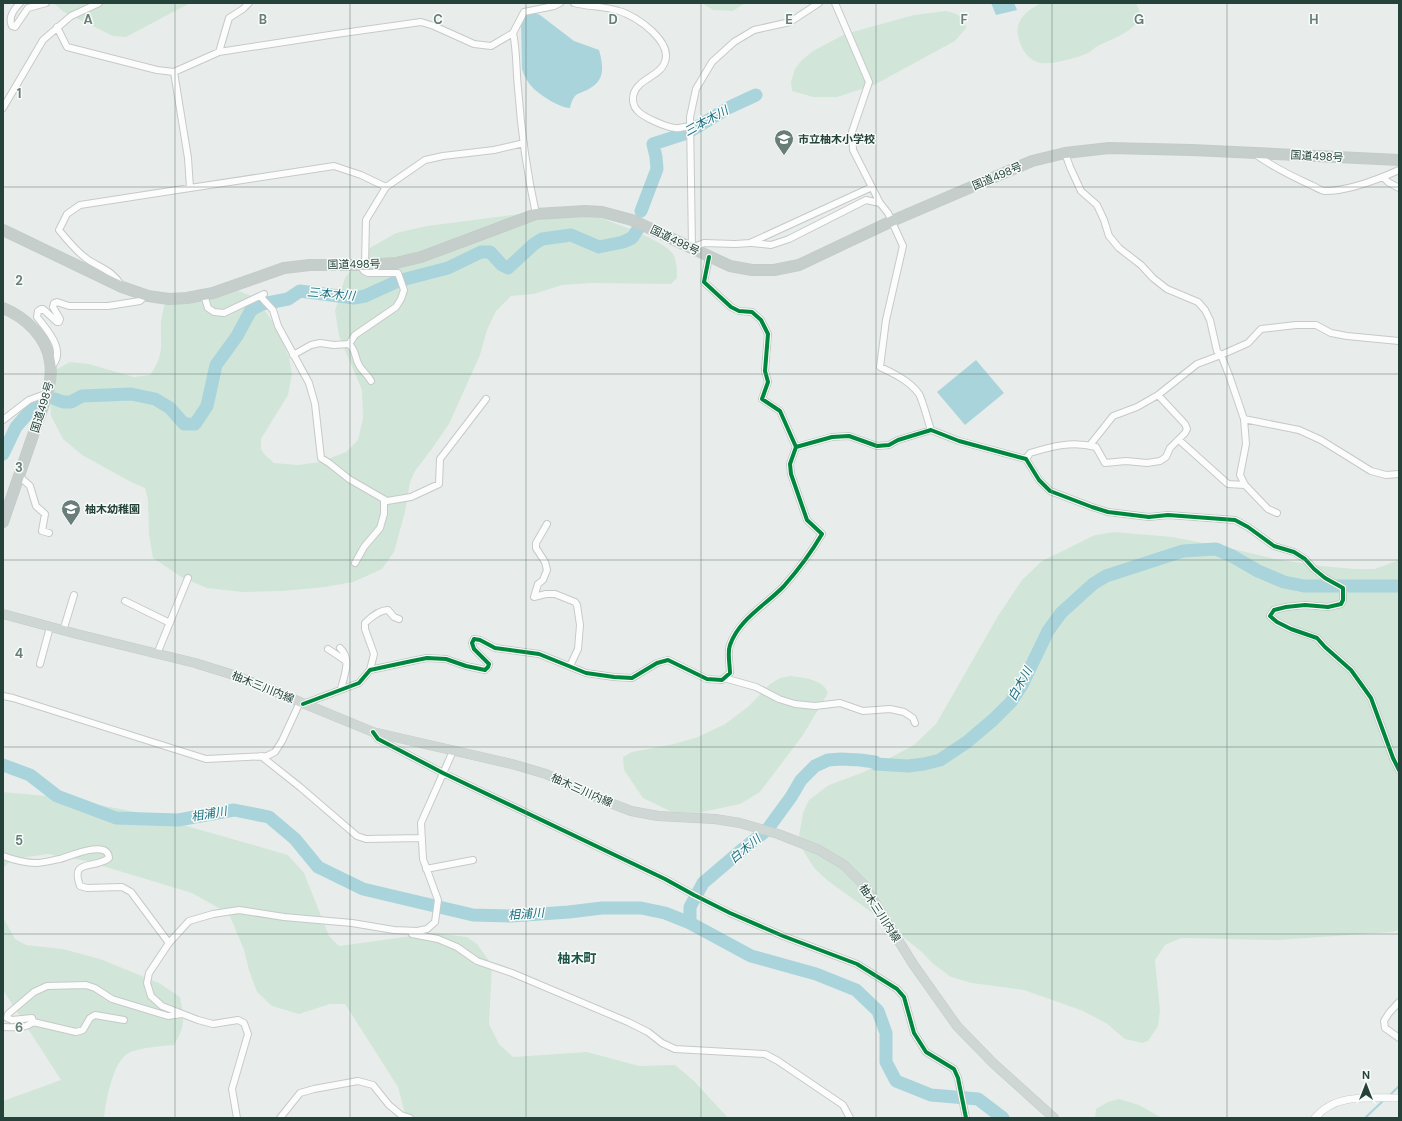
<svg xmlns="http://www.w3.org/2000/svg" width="1402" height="1121" font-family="'DM Sans','Noto Sans JP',sans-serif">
	<rect width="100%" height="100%" fill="#e8edeb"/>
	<!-- green -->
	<path fill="#d1e6d8" d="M53 3H190L126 37 113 36 64 12Z
		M701 3H745L733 11 713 10Z
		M1041 3H1136C1138 8 1141 12 1139 17 1136 31 1112 39 1100 45 1096 46 1094 49 1090 52 1081 57 1046 67 1037 62 1025 57 1021 47 1018 36 1015 19 1028 10 1041 3Z
		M946 11C957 14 965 15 966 28L955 41 874 85 837 97H813L792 91 791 82 795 69 801 61 813 51 845 34 914 15Z
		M551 210C558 210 565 209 572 210 592 214 663 238 673 254 677 261 677 270 677 278L671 284 591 283 562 285 534 294 511 296 496 311 487 330 480 355 449 424 431 450 415 471 410 482 405 512 394 552 382 569 353 582 325 587 283 591 242 592 207 588 183 578 153 558 149 535 148 500 145 488 131 482 82 455 63 439 51 416 49 383 57 369 70 362 89 364 134 377 150 375C165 354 160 345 161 322 162 315 163 309 165 303L221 289 239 291 254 297 269 316 281 338 289 357 292 374 288 395 261 439V449L265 455 274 463 298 465 320 462 346 452 358 440 363 418 362 390 339 336 335 311 345 278 368 249 396 233 427 226Z
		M1114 532 1172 537 1229 548 1275 559 1321 566 1355 569H1375L1399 560V930L1393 932 1277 940 1181 938 1165 945 1155 960 1160 1011 1158 1026 1148 1041 1142 1043 1125 1039 1106 1023 1083 1011 1024 990 972 983 951 977 932 963 923 953 881 919 828 881 815 869 804 852 799 836 803 813 809 800 829 785 864 772 914 745 936 724 998 616 1022 580 1042 561 1095 535Z
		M791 676C804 678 823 679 828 693L803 735 760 792 740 804 698 813 672 812 643 798 624 770 623 757 632 752 674 744 698 737 725 724 748 707 770 684 780 678Z
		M3 792 57 797 141 813 288 855 304 873 329 936 339 946 434 933 467 937 477 944 492 965 489 1024 499 1044 513 1057 587 1052 639 1066 675 1065 694 1081 728 1118H406L398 1087 345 1004H330L299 1014 272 1006 257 992 249 970 244 950 229 914 192 893 86 861 48 854 13 859 3 868Z
		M3 917 15 939 26 945 63 949 100 959 159 983 180 997C184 1019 186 1025 174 1045 163 1046 133 1048 126 1055 112 1066 106 1101 104 1118H3V1101L61 1080 3 990Z
		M1119 1099 1139 1105 1162 1118H1095L1096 1109 1108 1102Z"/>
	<!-- water -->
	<path fill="#a9d4db" d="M991 3H1014L1017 10 996 15Z
		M533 12 540 15 574 41 599 50C604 68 605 81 587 90 583 92 578 93 575 96 572 100 571 103 570 108 560 108 540 95 533 88 528 83 524 76 522 69L521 22 524 16Z
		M976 360 1004 393 965 425 937 392Z"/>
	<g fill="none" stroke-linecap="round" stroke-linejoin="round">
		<!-- stream -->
		<path stroke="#a9d4db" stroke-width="2" d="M1390 1095 1399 1086
			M1365 1118 1385 1099"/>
		<!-- river -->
		<path stroke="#a9d4db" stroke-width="13" d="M641 211 657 169 656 157 653 144 687 133 730 107 756 95
			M55 399 63 402H71L82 396 131 394 155 399 170 408 184 424H195L207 406 216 365 237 336 251 310 262 304 288 299 300 291 354 298 365 296 398 281 448 268 481 252H490L502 265 508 268 534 244 542 239 571 235 599 247 623 242 632 238 638 229
			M3 454 16 427 36 404
			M3 765 30 775 57 796 116 818 178 820 234 810 269 817 295 839 318 867 363 889 473 915 511 916 569 912 602 908H641L665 913 690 923 751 956 816 974 856 990 878 1011 886 1033V1062L896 1081 931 1095 978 1099 1003 1118
			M690 923V907L703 883 744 848 767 830 791 797 801 780 815 766 828 760 841 759 860 760 875 762 876 764 908 766 924 764 940 760 967 742 994 719 1011 702 1022 685 1048 631 1061 613 1093 584 1106 576 1146 563 1183 551 1216 549 1232 556 1258 571 1284 582 1304 586H1399"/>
		<defs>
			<path id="minor" d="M20 3C14 9 8 18 12 26L15 27 28 8 46 3
				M574 3C589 7 605 6 619 11 637 16 675 43 664 64 659 76 639 79 634 93 632 99 633 106 637 110 642 117 666 127 675 128 680 129 686 126 690 126
				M819 3 790 22 754 30 734 42 712 62 696 89 690 117 692 248 704 243 735 244 750 243 872 187
				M835 3 869 82 852 132 853 150 880 203 888 213 903 246 886 320 880 367C893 373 910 381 919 394 923 401 928 422 931 430
				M57 27 67 47 157 70 174 72 219 52 336 34 421 22 434 26 474 44 491 46 513 33 524 12 554 6 560 3
				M513 33C517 51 516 70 518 88 521 130 527 173 536 214
				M219 52 229 18 243 9 249 3
				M3 108 43 40 71 16 99 3
				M1065 153 1070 167 1081 191 1097 205 1104 220 1109 236 1119 248 1141 265 1153 278 1167 289 1198 302 1205 310 1210 320 1217 351 1221 355 1229 375 1244 419 1246 444 1240 475 1245 485 1268 509 1277 513
				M1255 154C1273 167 1291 176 1311 185 1316 187 1321 191 1325 191 1347 191 1379 179 1399 170
				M1383 177 1388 182 1399 188
				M190 188 334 166 361 175 386 187
				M752 243 771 245 789 239 866 200 880 203
				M365 265 366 220 386 187 425 160 443 156 494 150 524 143
				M121 285C112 270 100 268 87 259 76 251 67 240 59 230L67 214 80 205 190 188 188 158 174 72
				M204 295 208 308 214 312 224 313 264 294
				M260 296 273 310 278 326 309 383 315 404 321 458 329 463 349 479 387 501 411 497 439 484 440 459 486 399
				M349 344 355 335 396 307 401 299 404 290 398 273H368L364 271 360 265
				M293 355 311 345 320 343 334 345 349 344C357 351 354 357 359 365 362 371 368 375 371 381
				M51 367C67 351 48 331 37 317L38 311 41 309H43L57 322H59L60 319 53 307 54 303 57 302 69 306H108L140 301 146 295
				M1244 419 1299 430 1321 440 1371 471 1386 475 1399 474
				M3 420 29 400 48 393
				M1179 440 1228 484 1245 485
				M1090 445 1113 416 1137 407 1158 395 1197 364 1221 355 1248 343 1261 329 1296 325H1316L1331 333 1347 336 1399 341
				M796 447 832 437 849 436 877 446 889 445 898 440 931 430 959 441 1026 459 1039 480 1050 491 1092 507 1108 512 1149 517 1168 515 1235 520 1248 527 1274 546 1294 552 1305 559 1314 569 1325 578 1343 588V600L1341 604 1328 607 1305 605 1286 607 1274 610 1270 616 1277 622 1291 629 1317 638 1325 647 1351 670 1371 698 1393 758 1399 770
				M1026 459 1030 453C1053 446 1072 441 1096 447L1105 463 1126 461 1147 463 1160 461 1166 457 1170 448 1185 433 1187 429 1185 424 1158 395
				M19 476 30 486 36 506 45 514 42 531 49 533
				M547 524 536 543V548L545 562 547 570 543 580 538 584 534 597 546 594H555L575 602 577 605 580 625 578 649 570 666
				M355 563 364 547 380 528 384 514V500
				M125 601 170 623
				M63 631 74 595
				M340 648C352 659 344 676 341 689
				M328 649 346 661
				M157 654 188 578
				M40 664 50 627
				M370 670 374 654 365 629V623C370 618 380 610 388 610L394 617 399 619
				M724 678 756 687 779 699 795 704 815 706 840 703 863 711 890 709 904 712 913 718 915 723
				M3 696 13 698 206 759 267 756 275 752 282 741 300 702
				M303 704 359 683 370 670 412 661 427 658 446 659 466 666 485 670 488 667 489 664 474 649 472 643 474 639 480 640 495 648 539 654 586 673 614 677 632 678 657 663 668 660 707 679 722 680 730 673C730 665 727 653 730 645 739 619 766 605 784 586 798 570 811 553 822 534L807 520 791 474 790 464 796 447 780 411 762 399 768 382 765 371 768 334 761 320 752 312 739 311 731 307 704 282 709 257
				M373 732 378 739 443 773 665 879 694 895 730 913 783 936 857 964 897 989 904 997 914 1033 926 1052 954 1069 958 1078 966 1118
				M261 756 300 787 357 836 366 839 422 838
				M3 856C14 860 24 863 36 863 44 863 53 860 60 859 70 856 108 839 109 858 93 870 70 858 80 886L87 888 122 887 131 892 169 943
				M426 869 473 860
				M412 934 438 939 457 947 477 961 512 973 628 1022 648 1032 662 1043 675 1049 765 1054 778 1061 843 1105 850 1118
				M1399 1002 1389 1013 1384 1021 1385 1028 1399 1038
				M33 1022 76 1032 83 1030 90 1018 95 1015 124 1020
				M3 1027C13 1027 26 1029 33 1022L32 1018 12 1020 7 1018 8 1014 34 992 47 986 86 985 95 988 112 999 168 1016 182 1014
				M237 1118 232 1089 248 1034 244 1023 238 1020 213 1024 198 1020 162 1006 151 996 147 983 149 973 169 943 189 921 213 914 239 910 284 917 352 923 394 930 417 931 427 929 435 922 438 900 423 859 421 823 453 751
				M280 1118 300 1093 314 1089 358 1081 373 1085 389 1105 401 1115 410 1118"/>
			<path id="tertiary" d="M1315 1118C1335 1093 1370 1098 1399 1098"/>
			<path id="primary" d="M3 614 77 634 195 663 237 676 373 732 512 764 546 774 600 799 631 811 658 816 715 819 740 823 778 834 819 850 844 865 864 885 913 964 957 1026 993 1063 1054 1118"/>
			<path id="trunk" d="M3 230 122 287 148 296 169 299 187 298 213 293 284 268 310 265H365L396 263 421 257 536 214 585 211 602 212 632 220 730 266 752 270H774L799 265 892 221 1032 161 1065 153 1109 148 1192 150 1399 160
				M3 308C25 317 47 337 50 362 52 372 50 382 48 392L3 522"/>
		</defs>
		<!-- minor casing -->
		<use href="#minor" stroke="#c5cac8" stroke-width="8"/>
		<!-- tertiary casing -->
		<use href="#tertiary" stroke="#c5cac8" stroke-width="8"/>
		<!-- primary casing -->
		<use href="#primary" stroke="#c3ccc9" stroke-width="10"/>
		<!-- trunk casing -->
		<use href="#trunk" stroke="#c3ccc9" stroke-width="12"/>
		<!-- minor -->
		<use href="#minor" stroke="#fcfcfc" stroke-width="6"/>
		<!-- tertiary -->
		<use href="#tertiary" stroke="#fcfcfc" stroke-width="7"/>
		<!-- primary -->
		<use href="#primary" stroke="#cfd7d5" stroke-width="9"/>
		<!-- trunk -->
		<use href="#trunk" stroke="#c6cecc" stroke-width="10"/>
		<defs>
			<path id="cycleway" d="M796 447 832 437 849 436 877 446 889 445 898 440 931 430 959 441 1026 459 1039 480 1050 491 1092 507 1108 512 1149 517 1168 515 1235 520 1248 527 1274 546 1294 552 1305 559 1314 569 1325 578 1343 588V600L1341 604 1328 607 1305 605 1286 607 1274 610 1270 616 1277 622 1291 629 1317 638 1325 647 1351 670 1371 698 1393 758 1399 770
				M303 704 359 683 370 670 412 661 427 658 446 659 466 666 485 670 488 667 489 664 474 649 472 643 474 639 480 640 495 648 539 654 586 673 614 677 632 678 657 663 668 660 707 679 722 680 730 673C730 665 727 653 730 645 739 619 766 605 784 586 798 570 811 553 822 534L807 520 791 474 790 464 796 447 780 411 762 399 768 382 765 371 768 334 761 320 752 312 739 311 731 307 704 282 709 257
				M373 732 378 739 443 773 665 879 694 895 730 913 783 936 857 964 897 989 904 997 914 1033 926 1052 954 1069 958 1078 966 1118"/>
		</defs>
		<!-- cycleway casing -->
		<use href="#cycleway" stroke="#f7fbf9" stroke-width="6"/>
		<!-- cycleway -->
		<use href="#cycleway" stroke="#00873e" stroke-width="4"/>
	</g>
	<!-- grid -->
	<path fill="none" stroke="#697e78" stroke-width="1" stroke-opacity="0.55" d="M175 3V1118M350 3V1118M526 3V1118M701 3V1118M876 3V1118M1052 3V1118M1227 3V1118M3 187H1399M3 374H1399M3 560H1399M3 747H1399M3 934H1399"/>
	<!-- icons -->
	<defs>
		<symbol id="school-pin" viewBox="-11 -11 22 30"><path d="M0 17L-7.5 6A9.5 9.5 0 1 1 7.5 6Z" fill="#697e78" stroke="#f7fbf9"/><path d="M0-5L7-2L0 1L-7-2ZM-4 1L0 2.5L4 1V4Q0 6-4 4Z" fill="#fff"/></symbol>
	</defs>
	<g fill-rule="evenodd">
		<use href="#school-pin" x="773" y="128" width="22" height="30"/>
		<use href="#school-pin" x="60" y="498" width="22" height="30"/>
	</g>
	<g text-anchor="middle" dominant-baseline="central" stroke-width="3" stroke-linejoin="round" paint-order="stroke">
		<!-- poi labels -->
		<g font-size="11" font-weight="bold" fill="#24423a" stroke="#f7fbf9" text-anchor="start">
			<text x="798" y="139">市立柚木小学校</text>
			<text x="85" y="509">柚木幼稚園</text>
		</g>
		<!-- street labels -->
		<g font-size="11" fill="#24423a" stroke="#f7fbf9">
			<text transform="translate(1317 156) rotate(3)">国道498号</text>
			<text transform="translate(997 176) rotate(-23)">国道498号</text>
			<text transform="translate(675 240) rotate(26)">国道498号</text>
			<text transform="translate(354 264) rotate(-1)">国道498号</text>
			<text transform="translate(42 407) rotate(-73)">国道498号</text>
			<text transform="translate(263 687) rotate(22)">柚木三川内線</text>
			<text transform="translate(582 790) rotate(24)">柚木三川内線</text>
			<text transform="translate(880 913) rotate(57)">柚木三川内線</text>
		</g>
		<!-- water labels -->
		<g font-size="12" font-style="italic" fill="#1c6f80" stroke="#f7fbf9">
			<text transform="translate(706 121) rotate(-29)">三本木川</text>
			<text transform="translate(331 294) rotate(5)">三本木川</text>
			<text transform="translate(1020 684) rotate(-61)">白木川</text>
			<text transform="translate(209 814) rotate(-10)">相浦川</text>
			<text transform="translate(745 849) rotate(-40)">白木川</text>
			<text transform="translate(526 914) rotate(-4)">相浦川</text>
		</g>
		<!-- quarter labels -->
		<g font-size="13" font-weight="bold" fill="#1f5548" stroke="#f7fbf9">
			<text x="577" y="958">柚木町</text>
		</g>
	</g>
	<g font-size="13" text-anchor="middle" font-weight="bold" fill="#697e78" stroke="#f7fbf9" stroke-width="3" stroke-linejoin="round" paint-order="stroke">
		<text x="88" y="24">A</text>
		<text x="263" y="24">B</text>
		<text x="438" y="24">C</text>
		<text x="613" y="24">D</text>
		<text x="789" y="24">E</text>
		<text x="964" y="24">F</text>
		<text x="1139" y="24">G</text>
		<text x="1314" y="24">H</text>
		<text x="19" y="98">1</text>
		<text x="19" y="285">2</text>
		<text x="19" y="472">3</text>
		<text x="19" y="658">4</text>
		<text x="19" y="845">5</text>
		<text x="19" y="1032">6</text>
	</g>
	<!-- border -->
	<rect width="1402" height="1121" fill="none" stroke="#24423a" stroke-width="8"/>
	<!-- north arrow -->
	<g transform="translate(1366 1085)" stroke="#f7fbf9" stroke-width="3" paint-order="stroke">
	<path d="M0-3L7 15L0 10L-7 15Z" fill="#24423a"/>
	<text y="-6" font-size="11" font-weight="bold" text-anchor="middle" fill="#24423a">N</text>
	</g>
</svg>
